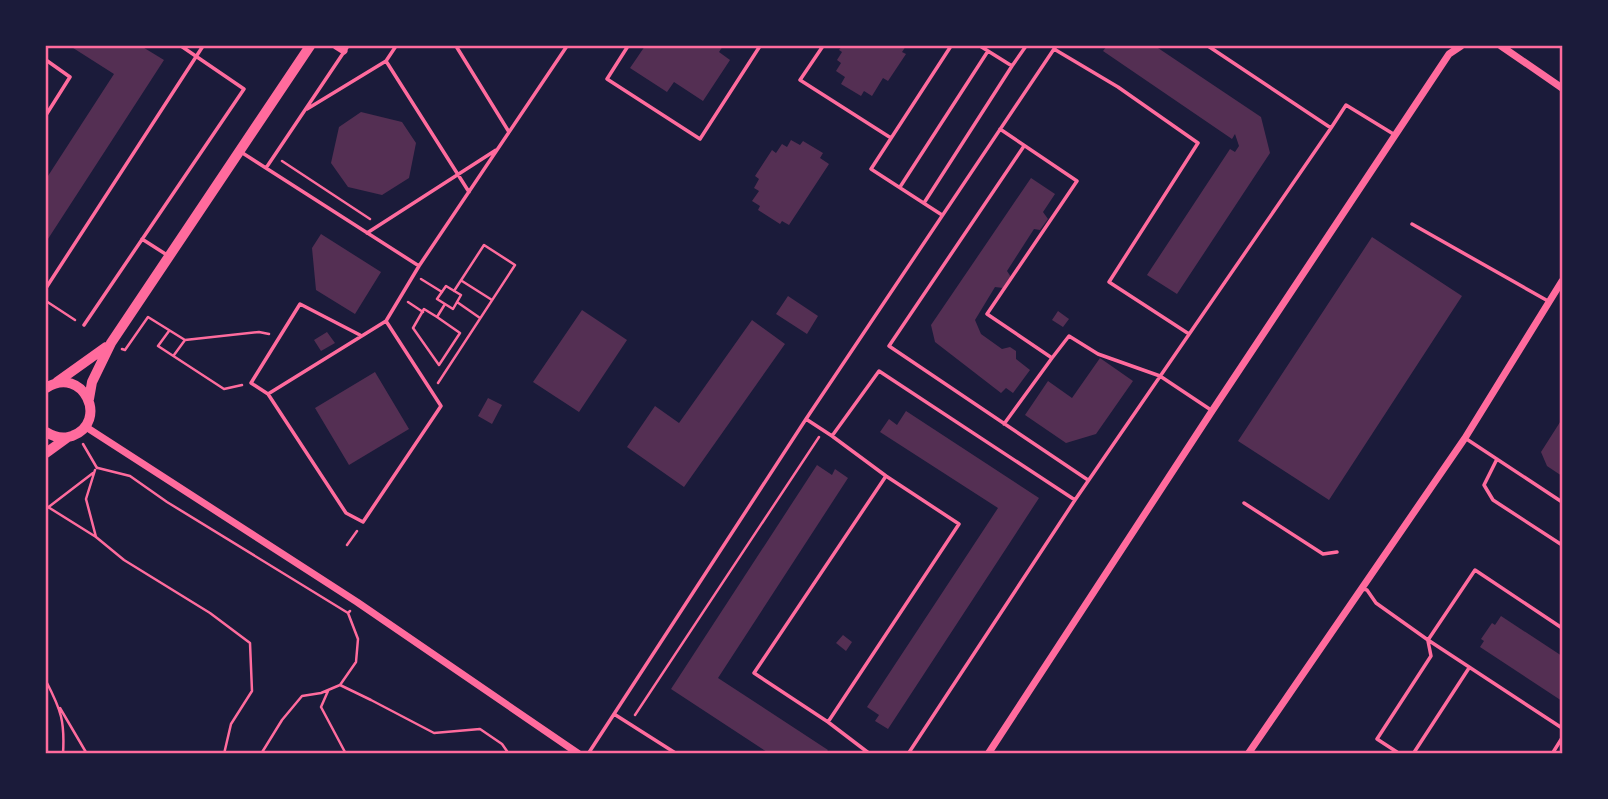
<svg xmlns="http://www.w3.org/2000/svg" width="1608" height="799" font-family="'Open Sans',sans-serif">
	<rect width="100%" height="100%" fill="#1b1b3a"/>
	<!-- building -->
	<path fill="#542f53" d="M70 46H141L164 60 46 242V179L114 74Z
		M645 46H723L719 52 730 60 703 101 674 82 667 92 630 68Z
		M842 46H906L902 52 906 54 888 81 883 78 872 96 864 91 861 96 841 84 845 77 836 71 841 63 837 60 842 52 839 50Z
		M1107 46H1155L1261 117 1270 153 1177 294 1147 275 1230 149 1235 152 1239 146 1235 134 1232 139 1103 51Z
		M361 112 402 122 416 143 409 178 382 195 348 187 331 163 339 127Z
		M791 140 800 145 803 141 823 153 820 158 829 164 789 225 782 221 780 224 758 210 760 206 752 201 759 191 754 188 759 179 755 176 772 150 776 153 782 144 787 147Z
		M1031 178 1055 194 1043 212 1048 219 1040 230 1034 229 1007 271 1011 277 1003 288 995 287 975 320 981 334 1002 349 1010 347 1016 351V359L1030 370 1013 393 1006 388 1001 393 935 342 931 325Z
		M321 234 381 272 355 314 316 290 312 248Z
		M1372 237 1462 296 1329 500 1238 441Z
		M788 296 818 316 807 334 776 314Z
		M582 310 627 340 579 412 533 382Z
		M1058 311 1069 319 1063 327 1052 320Z
		M752 320 785 344 684 487 627 447 655 406 679 423Z
		M327 332 335 343 321 351 314 340Z
		M1100 358 1133 381 1096 434 1066 443 1025 415 1048 381 1072 398Z
		M375 372 409 429 349 465 315 408Z
		M488 398 502 405 492 424 478 416Z
		M906 411 1039 498 888 729 875 721 879 715 867 707 998 508 880 432 889 419 897 425Z
		M1562 419V476L1547 466 1541 452Z
		M817 465 832 475 835 469 848 478 718 678 828 750 825 754H770L671 689Z
		M1501 616 1562 656V701L1480 647 1484 641 1481 639 1492 623 1495 625Z
		M843 635 852 642 846 651 836 643Z"/>
	<g fill="none" stroke-linecap="round" stroke-linejoin="round">
		<!-- path -->
		<path stroke="#ff6b9d" stroke-width="2.5" d="M282 161 370 219
			M421 279 442 292
			M462 281 492 300
			M446 286 461 295 453 309 437 299Z
			M46 301 75 320
			M408 302 423 312
			M457 302 480 318
			M437 317 424 309 413 328 439 365 460 333 437 317 445 304
			M169 331 158 346 224 389 242 385
			M122 349 125 350 148 317 185 340 259 332 269 334
			M174 355 185 340
			M438 383 515 265 484 245 454 291
			M83 444 97 468
			M98 468 130 476 167 502 348 613 350 611
			M95 470 86 499 96 537 124 560 210 613 250 643 252 691 231 724 224 754
			M48 507 96 537
			M46 509 93 473
			M347 545 357 531
			M46 681C61 710 65 721 63 754
			M340 685 371 700 434 733 480 729 502 744 509 754
			M328 691 321 707 346 754
			M60 708 87 754
			M635 715 819 437
			M261 754 282 720 302 696 321 693 340 685 356 662 358 639 348 613"/>
		<!-- service -->
		<path stroke="#ff6b9d" stroke-width="3.5" d="M456 46 509 132
			M628 46 607 79 700 139 760 46
			M823 46 800 80 891 138
			M980 46 1012 66 1026 46
			M1208 46 1331 128 1346 105 1395 135
			M1054 49 1118 87 1198 143 1109 282 1189 334
			M46 60 70 77 46 115
			M386 61 469 192
			M307 109 386 61 396 46
			M1000 129 1077 181 987 314 1052 358 1069 336 1098 354 1160 376 1211 410
			M1024 146 889 346 1088 480
			M241 152 419 266 567 46
			M266 168 348 46
			M900 187 988 51
			M924 203 1012 66
			M942 215 871 169 951 46
			M1412 224 1548 301
			M367 233 496 150
			M142 239 167 255
			M46 288 203 46
			M386 321 268 394 346 513 363 522 441 406 386 321 419 266
			M84 325 244 89 181 46
			M268 394 251 383 300 304 360 335
			M806 419 832 436
			M1004 424 1052 358
			M1465 438 1562 502
			M1497 459 1484 485 1493 500 1562 545
			M1244 503 1323 554 1337 552
			M1363 589 1367 590 1376 603 1428 640 1475 570 1562 628
			M1428 640 1562 728
			M614 714 677 754
			M828 722 754 673 886 476
			M588 754 806 419 1056 46
			M870 754 828 722 959 524 886 476 832 436 879 371 1075 500
			M908 754 1075 500 1331 128
			M1400 754 1377 739 1431 656 1428 641
			M1413 754 1469 668
			M1552 754 1562 738"/>
		<!-- minor -->
		<path stroke="#ff6b9d" stroke-width="7" d="M336 46 344 51
			M1501 46 1562 88
			M86 427 357 602 579 754
			M988 754 1212 411 1449 54 1461 46
			M1248 754 1465 438 1562 281"/>
		<!-- secondary -->
		<path stroke="#ff6b9d" stroke-width="10" d="M57 382 106 347
			M46 388C83 364 110 422 72 436 63 439 54 437 46 432
			M89 399 92 382 111 343 310 46
			M46 453 68 437"/>
	</g>
	<!-- border -->
	<rect width="1608" height="799" fill="none" stroke="#1b1b3a" stroke-width="94"/>
	<rect x="47" y="47" width="1514" height="705" fill="none" stroke="#ff6b9d" stroke-width="2.5"/>
</svg>
